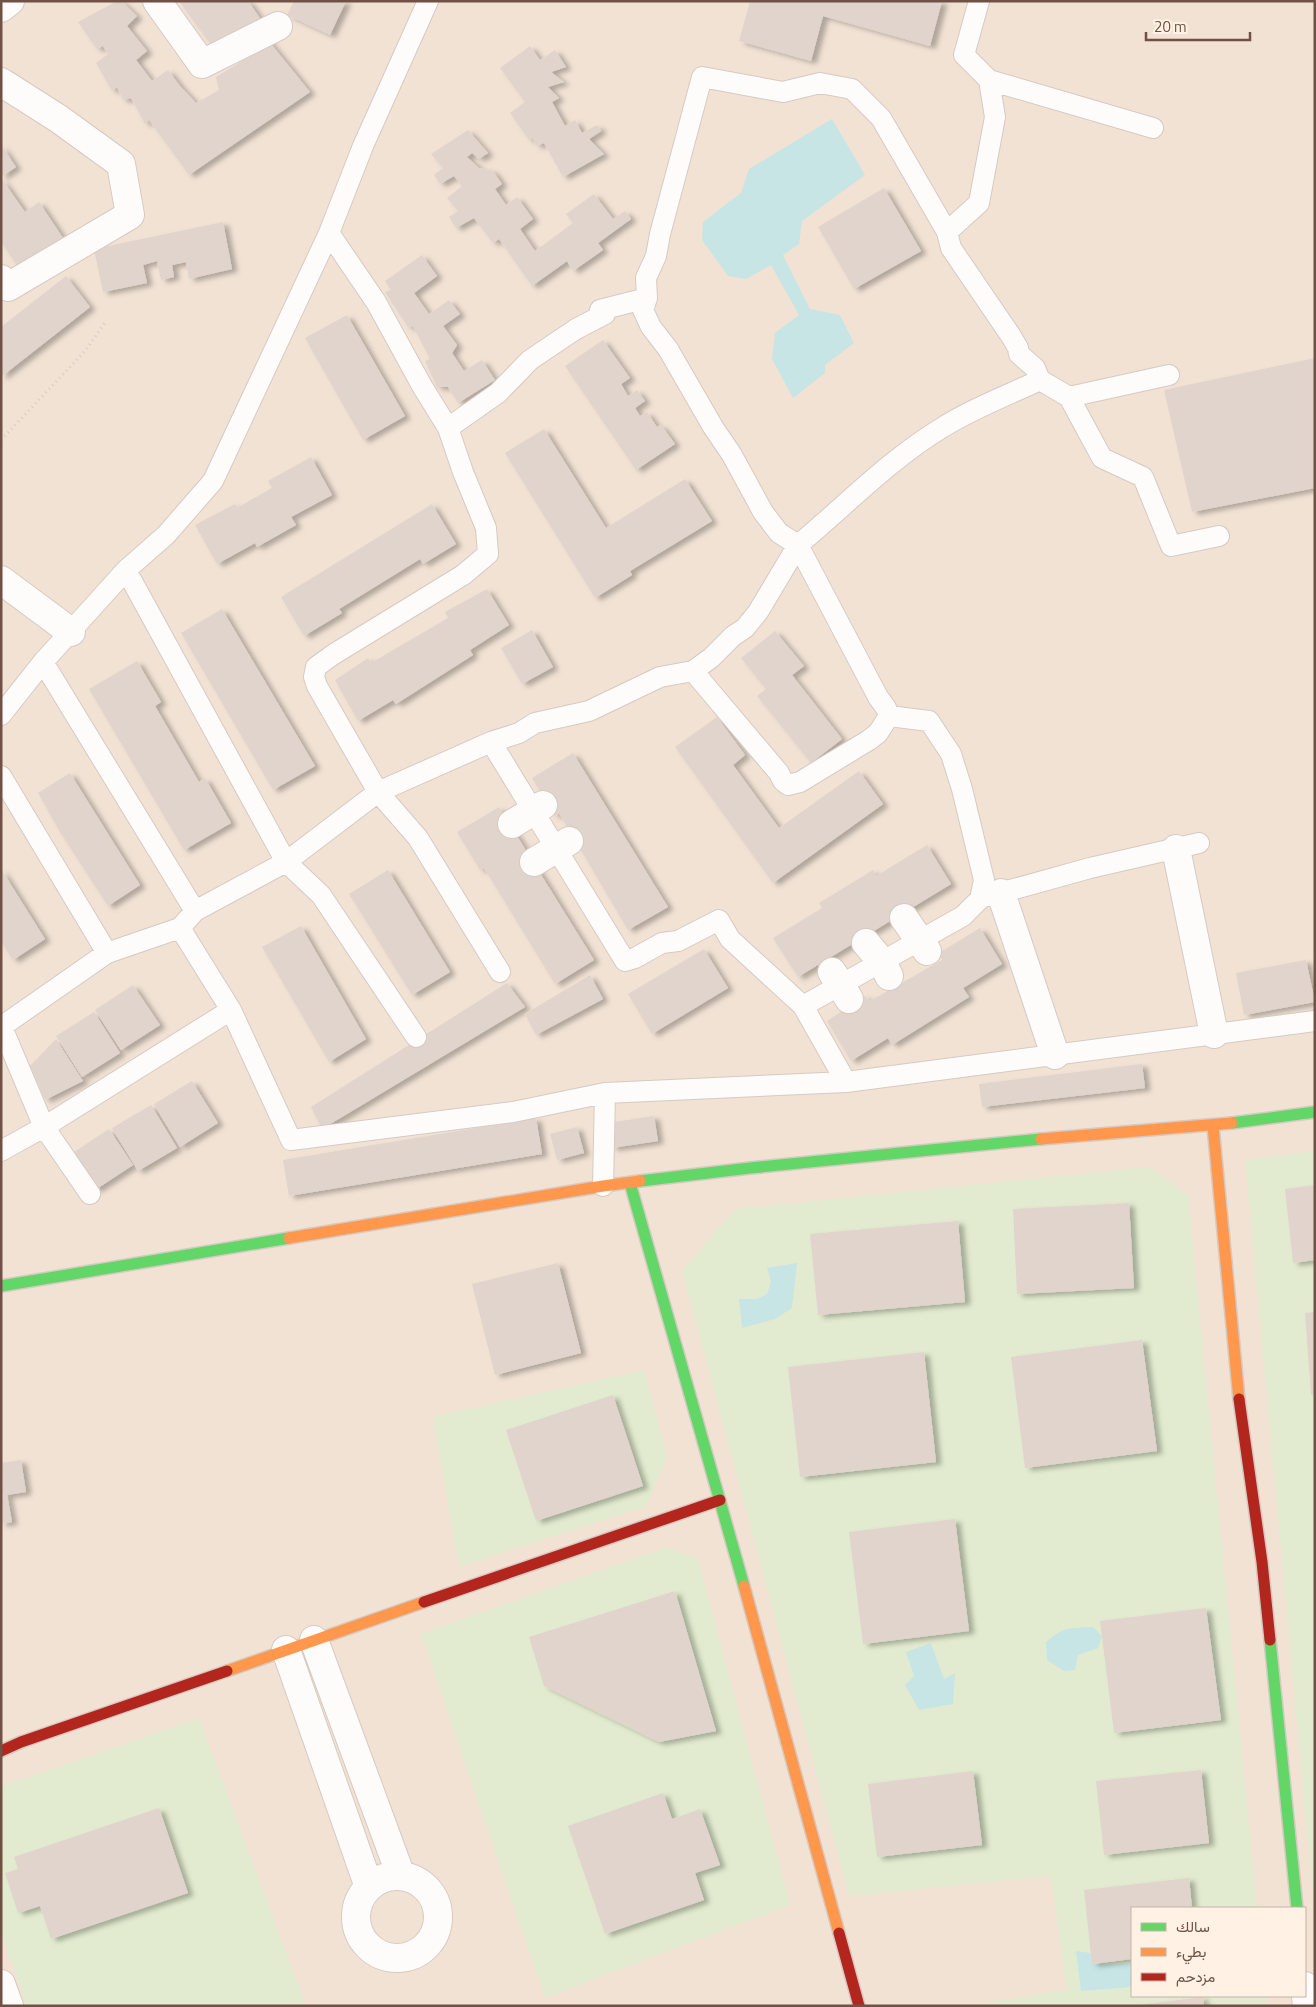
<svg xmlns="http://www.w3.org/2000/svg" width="1316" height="2007" font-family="'Titillium Web',Vazirmatn,sans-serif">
	<defs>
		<filter id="shadow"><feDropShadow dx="5.5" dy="3" stdDeviation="2.5" flood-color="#0004"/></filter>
	</defs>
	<rect width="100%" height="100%" fill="#f5ede5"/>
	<!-- residential -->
	<path fill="#f1e2d4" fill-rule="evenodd" d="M1 1H1315V2006H1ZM1132 1908H1305V1996H1132Z"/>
	<!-- green -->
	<path fill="#e2ebcf" d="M1315 1151V1918L1245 1160Z
		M1150 1167 1188 1195 1257 1908H1132V1996H1266L1267 2006H965L1067 1990 1051 1876 849 1896 682 1270 735 1209Z
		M644 1370 667 1457 647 1506 459 1567 433 1417Z
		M667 1547 698 1559 790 1905 545 1998 421 1634Z
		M199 1718 306 2006H27L1 1933V1787Z"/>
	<!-- water -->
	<path fill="#c7e5e5" d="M832 119 865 175 802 221 799 244 783 255 810 309 840 315 854 343 825 365V373L793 398 772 359 775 333 799 315 771 265 746 279 728 276 702 240 703 222 741 193 749 169Z
		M797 1263 792 1308 775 1319 742 1328 739 1299H757L767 1294 771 1282 767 1268Z
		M1093 1627 1102 1636 1098 1648 1078 1655 1075 1670 1064 1671 1047 1660 1046 1642C1065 1626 1069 1628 1093 1627Z
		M931 1643 944 1679 955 1673 953 1704 919 1710 905 1685 914 1676 906 1652Z
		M1076 1951 1091 1953 1093 1964H1132V1987L1081 1991Z"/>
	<!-- building -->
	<path fill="#e1d4cd" filter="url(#shadow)" d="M117 1H121L137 16 127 26 147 51 136 60 152 81 168 70 180 86 196 103 219 90 216 77 249 57V48L267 39 310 92 189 175 149 120 145 124 131 98 123 100 117 87 112 91 96 63 108 54 103 46 97 49 78 22Z
		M179 1H248L262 21 217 53Z
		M294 1 304 2 346 1 330 35 287 15Z
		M750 1H942L930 46 823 16 811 61 739 41Z
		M530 46 540 60 555 50 566 67 551 72 564 82 548 87 559 98 552 102 565 126 575 120 582 133 597 125 601 131 589 139 604 154 563 177 544 143 536 146 533 138 529 140 510 113 525 102 500 68Z
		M468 130 488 153 479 159 472 153 467 157 479 168 493 171 502 184 495 189 506 205 517 197 533 219 520 229 535 251 573 223 566 214 594 194 613 219 625 211 631 219 598 243 603 250 573 271 567 261 532 286 499 239 493 243 474 218 456 228 449 217 458 211 447 198 462 186 454 176 440 184 434 175 443 168 431 154Z
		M1 145 16 167 1 177Z
		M1 178 25 212 39 202 63 238 19 268 1 242Z
		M884 188 921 251 854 289 818 227Z
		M223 222 232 269 189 279 186 262 172 265 174 277 161 280 157 261 143 265 147 283 103 292 94 249Z
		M422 255 437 276 414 293 429 314 449 300 460 314 443 326 457 345 452 353 464 371 482 360 495 380 458 403 448 387H437L425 361 430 359 413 326 408 327 385 292 391 290 385 281Z
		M66 276 90 307 1 377V327Z
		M347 315 405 416 363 440 305 338Z
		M603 340 630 378 621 384 628 396 637 390 645 401 635 408 640 416 647 412 657 427 661 425 675 444 636 470 565 366Z
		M1315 358V488L1192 512 1164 390Z
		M544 429 606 528 685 479 712 521 630 571 632 575 595 598 505 453Z
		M311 457 332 495 291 517 296 525 257 547 255 543 217 564 195 525 235 504 237 508 272 488 268 481Z
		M432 504 456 544 423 564 420 559 339 609 342 613 304 636 281 597Z
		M487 589 509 625 470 650 473 655 396 704 393 700 358 721 335 680 368 658 371 663 448 618 445 612Z
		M222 609 315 766 273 790 181 633Z
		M532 630 553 667 522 684 501 648Z
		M775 631 804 666 792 675 842 739 811 763 757 696 766 689 741 658Z
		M137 661 161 702 155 706 199 782 205 778 231 823 184 850 89 689Z
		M717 717 745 755 733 765 779 828 859 771 883 804 773 883 675 747Z
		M573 753 668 907 628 930 559 813 555 816 532 778Z
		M70 773 140 885 108 906 60 832 38 793Z
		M499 807 594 960 555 984 484 868 480 870 457 832Z
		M927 845 951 884 798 977 773 938 822 908 819 903 873 870 876 876Z
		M1 869 45 939 13 960 1 942Z
		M388 870 450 972 412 995 349 894Z
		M301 926 366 1039 329 1062 262 947Z
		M980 928 1002 964 963 988 969 997 892 1045 888 1038 851 1061 827 1021 865 996 870 1001 942 960 939 953Z
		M704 949 728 988 652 1034 628 994Z
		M1306 960 1315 1002 1244 1015 1236 973Z
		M590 975 603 999 536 1035 525 1014Z
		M507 983 525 1007 322 1129 311 1107Z
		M133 985 160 1025 121 1050 95 1010Z
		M94 1012 120 1053 82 1077 56 1036Z
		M56 1039 83 1081 45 1100 30 1066Z
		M1142 1064 1145 1088 982 1107 979 1084Z
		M192 1081 218 1123 180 1147 154 1104Z
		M151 1105 177 1148 138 1171 112 1128Z
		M654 1116 658 1141 612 1148 608 1123Z
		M536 1118 542 1154 289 1196 283 1160Z
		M577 1127 584 1153 557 1160 550 1134Z
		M109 1129 133 1165 95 1190 71 1154Z
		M1315 1185V1260L1293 1263 1285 1189Z
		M1129 1203 1134 1288 1017 1294 1013 1209Z
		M958 1221 965 1302 818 1315 810 1234Z
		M558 1263 581 1353 495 1375 472 1284Z
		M1315 1312V1395H1311L1305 1313Z
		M1142 1340 1157 1451 1025 1468 1011 1357Z
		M924 1352 936 1462 800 1477 788 1367Z
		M613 1395 643 1486 536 1521 506 1430Z
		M21 1460 26 1492 7 1495 12 1522 1 1524V1463Z
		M955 1519 969 1631 863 1644 849 1532Z
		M675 1591 716 1731 659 1742 544 1686 529 1637Z
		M1206 1608 1221 1720 1114 1733 1100 1621Z
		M1201 1770 1209 1843 1104 1855 1096 1781Z
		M973 1771 982 1845 877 1857 868 1784Z
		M663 1793 672 1819 700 1809 720 1865 695 1873 704 1900 605 1934 568 1826Z
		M159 1808 188 1893 51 1939 40 1906 18 1913 5 1873 18 1869 14 1857Z
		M1189 1878 1192 1908H1132V1959L1092 1964 1084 1890Z
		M1203 1997 1204 2006H1140V2005Z"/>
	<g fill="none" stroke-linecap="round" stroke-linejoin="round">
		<defs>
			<path id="lane" d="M989 80 1153 128
				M329 233 376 302 422 386 448 428 463 472 486 528 488 554 463 575 334 654 316 667 314 677 317 686 378 792 418 838 500 972
				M647 298 646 278 656 256 660 234 702 77 783 92 820 83 852 89 881 118 947 232
				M1040 380 1069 397 1102 458 1143 477 1171 546 1219 536
				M1069 397 1169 375
				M126 570 286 862 321 895 416 1037
				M43 662 195 911
				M693 671 779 773 783 781 788 785 800 782 869 740 878 733 889 716 886 708 878 697 798 545C845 506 888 461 940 429 971 409 1006 396 1040 380L1035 368 1019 354 1018 348 1011 336 951 248 947 232 979 203 995 117 989 80 964 55 979 1
				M1 715 43 662 126 570 166 535 213 481 329 233 363 146 428 1
				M491 742 625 961 635 958 662 943 678 941 719 920 730 939 803 1006 846 1082 1315 1021
				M1 776 107 953
				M989 896 1090 868 1199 843
				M180 928 231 1010 291 1140 513 1112 605 1093 603 1186
				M803 1006 963 916 980 899 984 880 962 789 951 754 929 721 889 716
				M1 1025 44 1127 90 1194
				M1 1027 107 953 180 928 195 911 286 862 378 792 491 742 519 733 535 723 589 711 660 677 693 671 711 658 733 636 745 628 758 612 798 545 779 533 763 512 732 455 713 427 668 349 651 327 643 310 647 298 600 310 605 314 576 329 530 360 498 393 448 428
				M605 1093 846 1082
				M1 1151 44 1127 231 1010"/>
			<path id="street" d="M157 1 202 64 278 26
				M1 8 10 1
				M1 82 59 119 121 164 130 215 8 287 1 279
				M1 580 71 632
				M512 824 543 805
				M1176 849 1214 1034
				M534 862 569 841
				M1001 893 1055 1055
				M904 918 927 951
				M866 943 882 962 889 976
				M832 972 849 999
				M314 1640 401 1876
				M286 1650 369 1887
				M356 1917a41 41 0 1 1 82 0a41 41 0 1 1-82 0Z
				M1 1984 9 2006
				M1305 1986 1307 2006"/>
			<path id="fast" d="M1232 1123 1315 1112
				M640 1181 750 1168 1041 1139
				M630 1183 744 1586
				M1 1286 289 1238
				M1270 1640 1297 1908"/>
			<path id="slow" d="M1213 1126 1239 1399
				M1041 1139 1232 1123
				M289 1238 603 1186 640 1181
				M744 1586 839 1933
				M227 1671 424 1602"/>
			<path id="jam" d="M1239 1399 1262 1562 1270 1640
				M424 1602 720 1500
				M1 1751 21 1742 227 1671
				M839 1933 859 2006"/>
		</defs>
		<!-- lane casing -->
		<use href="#lane" stroke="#d6cac3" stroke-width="22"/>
		<!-- street casing -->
		<use href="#street" stroke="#d6cac3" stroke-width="30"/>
		<!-- fast casing -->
		<use href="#fast" stroke="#d5c9c2" stroke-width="14"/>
		<!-- slow casing -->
		<use href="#slow" stroke="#d5c9c2" stroke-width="14"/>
		<!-- jam casing -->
		<use href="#jam" stroke="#d5c9c2" stroke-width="14"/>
		<!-- path -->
		<path stroke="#d6ccc8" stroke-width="3" stroke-dasharray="1 4" stroke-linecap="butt" d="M1 440 85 351 106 321"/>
		<!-- lane -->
		<use href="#lane" stroke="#fefcfb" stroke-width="20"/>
		<!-- street -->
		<use href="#street" stroke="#fefcfb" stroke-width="28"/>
		<!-- fast -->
		<use href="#fast" stroke="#63d668" stroke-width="11"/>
		<!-- slow -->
		<use href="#slow" stroke="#ff974d" stroke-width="11"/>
		<!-- jam -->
		<use href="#jam" stroke="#b3261e" stroke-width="11"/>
	</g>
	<!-- border -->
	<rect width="1316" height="2007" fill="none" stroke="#715146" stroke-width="5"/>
	<!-- legend -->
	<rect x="1131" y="1907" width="175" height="90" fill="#fff2e4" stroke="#c6b2a5"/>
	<rect x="1141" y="1923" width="25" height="8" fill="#63d668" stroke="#c6b2a5"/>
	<text x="1176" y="1932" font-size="15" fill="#715146">سالك</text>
	<rect x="1141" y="1948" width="25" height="8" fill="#ff974d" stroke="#c6b2a5"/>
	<text x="1176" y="1957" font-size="15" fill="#715146">بطيء</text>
	<rect x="1141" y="1973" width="25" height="8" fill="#b3261e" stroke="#c6b2a5"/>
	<text x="1176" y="1982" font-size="15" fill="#715146">مزدحم</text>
	<!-- scale -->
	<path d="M1146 32v8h104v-8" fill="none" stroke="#715146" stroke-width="2.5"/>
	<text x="1154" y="32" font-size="15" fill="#715146" stroke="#fff2e4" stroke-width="4" paint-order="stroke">20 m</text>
</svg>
